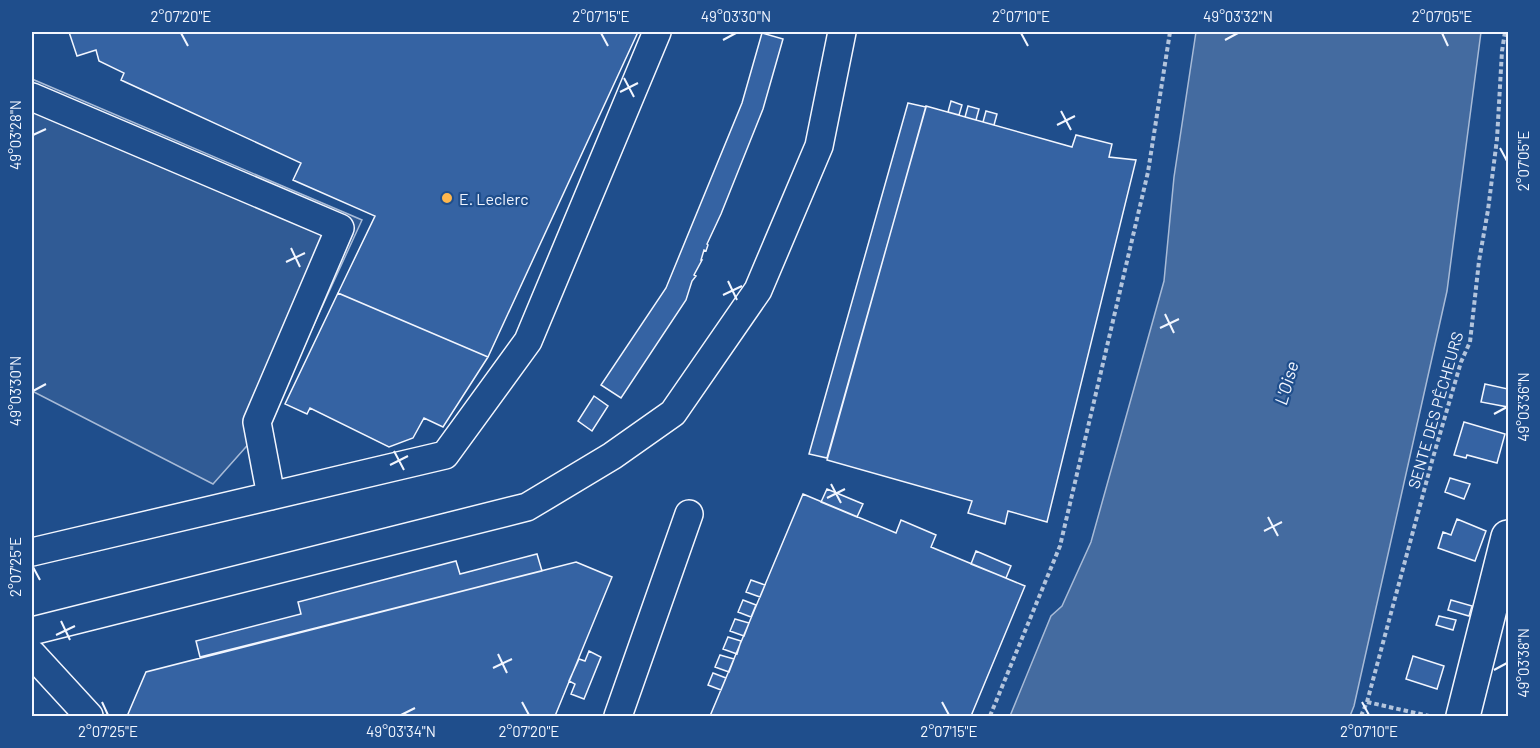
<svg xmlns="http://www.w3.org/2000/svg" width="1540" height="748" font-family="Barlow,sans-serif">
	<rect width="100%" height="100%" fill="#1f4e8c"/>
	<!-- built -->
	<path fill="#305b95" stroke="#a8bbd7" stroke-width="1.5" d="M32 79 362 220 270 420 213 484 32 391Z"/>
	<!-- water -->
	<path fill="#446ba0" stroke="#a8bbd7" stroke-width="1.5" d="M1196 32H1481L1447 291 1354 706 1350 716H1010L1051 616 1062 606 1091 542 1164 281 1174 177Z"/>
	<!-- building -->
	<path fill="#3563a3" stroke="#f2f6ff" stroke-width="1.5" d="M69 32H638L488 357 338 293 375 216 293 180 301 163 121 80 124 73 99 61 96 50 77 56Z
		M762 33 783 39 763 109 721 214 707 244 708 245 706 251 704 250 701 260H702L694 275 696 276 692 281 686 300 621 398 601 385 666 288 742 103Z
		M951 101 962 105 959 115 948 112Z
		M908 103 926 107 827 458 809 454Z
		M926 106 1072 147 1076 135 1112 144 1109 157 1136 160 1047 522 1008 511 1005 524 968 513 972 501 827 460Z
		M968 106 979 109 976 120 965 117Z
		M986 111 997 114 994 125 983 122Z
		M338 293 488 357 443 427 424 418 413 438 389 447 310 408 307 414 285 404Z
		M1485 384 1508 389V407L1481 402Z
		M594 396 608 406 592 431 578 421Z
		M1464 422 1505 434 1497 463 1467 455 1466 458 1454 455Z
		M1450 478 1470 484 1464 499 1445 492Z
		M827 489 863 504 857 517 821 502Z
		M803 494 896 533 901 520 936 535 931 547 1025 586 971 716H710Z
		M1457 519 1486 531 1475 561 1438 548 1443 532 1451 535Z
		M976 551 1011 566 1006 578 971 564Z
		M537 554 542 571 200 657 196 641 301 614 298 602 456 561 460 574Z
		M576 562 612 577 555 716H131L128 714 146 672Z
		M751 580 765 585 760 597 746 592Z
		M743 600 756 605 751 617 738 612Z
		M1451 600 1472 606 1469 616 1448 610Z
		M1439 616 1456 620 1453 630 1436 625Z
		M735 619 749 623 744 636 730 631Z
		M728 637 741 641 737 654 723 649Z
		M589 651 601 657 584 699 571 694 575 684 569 681 579 659 585 661Z
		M720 655 734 659 729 672 715 667Z
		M1413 656 1444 666 1437 689 1406 679Z
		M713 673 726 678 721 690 708 685Z"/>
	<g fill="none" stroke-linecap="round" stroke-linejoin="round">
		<defs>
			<path id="minor" d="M32 97 340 228 257 422 271 496
				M32 552 445 455 528 341 657 32
				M32 631 527 507 612 456 673 413 758 290 819 146 842 32
				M32 654 89 716
				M618 716 689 514"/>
			<path id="major" d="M1463 716 1508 537"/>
		</defs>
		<!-- minor casing -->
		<use href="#minor" stroke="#f2f6ff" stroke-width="30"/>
		<!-- major casing -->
		<use href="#major" stroke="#f2f6ff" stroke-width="36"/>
		<!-- path -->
		<path stroke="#b3c4dc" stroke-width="4" stroke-dasharray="4.5 3" stroke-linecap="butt" d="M1367 702 1429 716
			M990 716 1060 546 1148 172 1170 32
			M1361 716 1367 702 1432 461 1461 362 1470 342 1479 261 1488 210 1497 139 1502 51 1505 32"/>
		<!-- minor -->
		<use href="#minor" stroke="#1f4e8c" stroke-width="27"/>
		<!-- major -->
		<use href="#major" stroke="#1f4e8c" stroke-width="33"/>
	</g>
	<!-- ticks -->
	<path fill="none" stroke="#f2f6ff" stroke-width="2" d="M181 33 188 46M601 33 608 46M1021 33 1028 46M1442 33 1448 46M723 40 736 33M1225 40 1238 33M624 78 634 97M620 92 638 83M1061 111 1071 130M1057 125 1075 116M33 135 46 129M1500 148 1507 161M291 248 300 267M286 262 305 253M728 281 737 300M723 295 742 286M1165 314 1174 333M1160 328 1179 319M33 391 46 384M1494 414 1507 407M394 451 404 470M390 465 408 456M831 484 841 503M827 498 845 489M1268 517 1278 536M1264 531 1282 522M33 567 40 580M61 621 70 640M56 635 75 626M498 654 507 673M493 668 512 659M1494 670 1507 663M102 702 108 715M522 702 529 715M942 702 949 715M1362 702 1369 715M401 715 415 708"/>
	<!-- markers -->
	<circle fill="#ffb74d" stroke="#1f4e8c" stroke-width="2" cx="447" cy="198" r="6"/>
	<g text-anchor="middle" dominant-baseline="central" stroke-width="4.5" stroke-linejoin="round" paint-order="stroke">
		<!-- poi labels -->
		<g font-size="16" fill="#f2f6ff" stroke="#1f4e8c" text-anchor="start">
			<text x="459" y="198">E. Leclerc</text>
		</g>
		<!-- street labels -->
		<g font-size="16" fill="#f2f6ff" stroke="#1f4e8c">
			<text transform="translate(1435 410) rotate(-74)">SENTE DES PÊCHEURS</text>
		</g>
		<!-- water labels -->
		<g font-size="18" font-style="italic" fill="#f2f6ff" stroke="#1f4e8c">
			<text transform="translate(1286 383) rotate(-74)">L'Oise</text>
		</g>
	</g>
	<!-- border -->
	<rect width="1540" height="748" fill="none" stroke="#1f4e8c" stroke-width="66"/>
	<rect x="33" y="33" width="1474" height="682" fill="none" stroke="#f2f6ff" stroke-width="2"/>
	<g font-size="15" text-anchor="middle" fill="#f2f6ff">
		<text x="181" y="22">2°07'20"E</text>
		<text x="601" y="22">2°07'15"E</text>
		<text x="736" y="22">49°03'30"N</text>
		<text x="1021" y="22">2°07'10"E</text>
		<text x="1238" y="22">49°03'32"N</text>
		<text x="1442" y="22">2°07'05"E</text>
		<text transform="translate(16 135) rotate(-90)" y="5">49°03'28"N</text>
		<text transform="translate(1524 161) rotate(-90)" y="5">2°07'05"E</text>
		<text transform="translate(16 391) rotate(-90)" y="5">49°03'30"N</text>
		<text transform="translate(1524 407) rotate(-90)" y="5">49°03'36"N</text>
		<text transform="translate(16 567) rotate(-90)" y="5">2°07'25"E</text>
		<text transform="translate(1524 663) rotate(-90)" y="5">49°03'38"N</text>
		<text x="108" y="737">2°07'25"E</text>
		<text x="401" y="737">49°03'34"N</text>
		<text x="529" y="737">2°07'20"E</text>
		<text x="949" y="737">2°07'15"E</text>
		<text x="1369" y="737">2°07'10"E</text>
	</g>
</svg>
